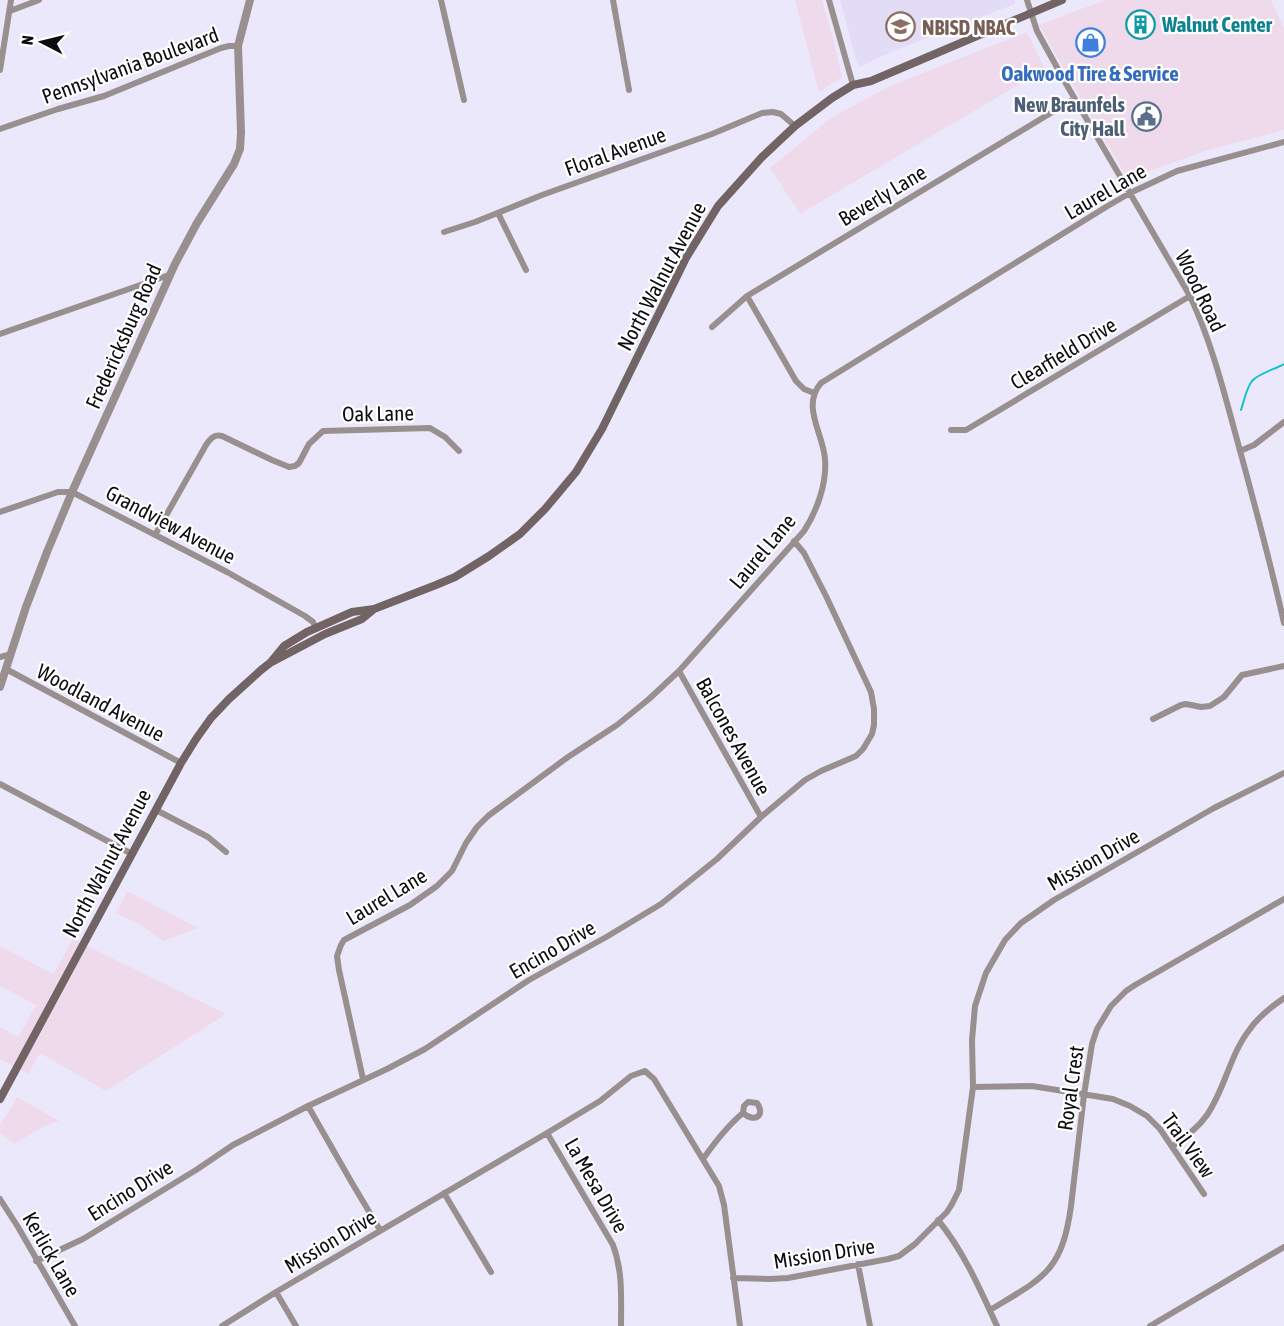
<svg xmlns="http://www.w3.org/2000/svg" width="1284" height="1326" font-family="'Asap Condensed',sans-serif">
	<rect width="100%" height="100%" fill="#ece8fc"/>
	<!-- commercial -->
	<path fill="#eedaea" d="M795 0H822L832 34 842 77 819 92Z
		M1105 0H1271L1284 28V130L1208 150 1128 179 1076 90 1039 25Z
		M1027 32 1045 69 800 214 770 168 831 118 890 86Z
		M127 891 198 928 163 941 141 925 116 913Z
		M73 939 226 1014 106 1091 40 1053 28 1074 0 1059V1027L18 1037 36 1005 0 986V946L53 974Z
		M17 1097 59 1121 45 1126 14 1144 0 1133V1126Z"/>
	<!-- built -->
	<path fill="#e2dcf6" d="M840 0H1015V4L893 51 860 67 856 60Z"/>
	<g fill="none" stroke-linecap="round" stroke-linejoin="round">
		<!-- stream -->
		<path stroke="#13c2c8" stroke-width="2" d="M1241 410C1244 401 1246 389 1252 381 1258 374 1275 369 1284 364"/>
		<!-- minor -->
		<path stroke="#998f8f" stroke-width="6" d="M441 0 464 100
			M613 0 629 90
			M829 0 853 85
			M1027 0 1037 31 1065 82 1190 296C1211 341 1223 388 1236 436 1253 498 1270 560 1284 623
			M10 11 39 0
			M0 70 11 0
			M0 129 58 109 104 96 221 48 229 46H238
			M498 213 526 270
			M444 232 475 222 542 195 712 134 762 113 773 112 781 114 795 126
			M747 296 796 381 804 389 814 393
			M712 327 747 296 1074 99
			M0 334 169 275
			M951 430H966L1190 296
			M1240 451 1254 445 1284 422
			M0 512 58 492H72L227 572 305 616 313 622 316 628
			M155 535 206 445C210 439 214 434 222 436L272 460 289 467 295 466 299 463 309 444 323 431 430 428 445 437 459 451
			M0 657 11 654
			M6 669 181 763
			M679 671 761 817
			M1153 719 1181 705 1186 704 1201 707 1210 706 1224 697 1242 675 1284 666
			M0 784 132 854
			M156 810 208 837 226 852
			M363 1079 339 970 337 956 341 945 344 940 410 905 437 886 452 871 466 843 477 827 488 816 568 757 617 725 649 699 679 671 804 531C817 511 827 483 825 459 823 433 801 406 821 383L1106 207 1130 193 1177 171 1284 142
			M973 1087 1032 1086 1113 1099 1130 1106 1147 1116 1160 1129 1204 1194
			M308 1106 352 1183 380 1230
			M547 1133 613 1245C623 1272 621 1298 621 1326
			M1173 1146C1185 1137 1198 1128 1207 1115 1225 1089 1230 1054 1250 1029 1259 1016 1271 1007 1284 998
			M703 1159C715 1142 727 1126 743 1113 754 1123 766 1116 757 1103L748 1102 744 1106 743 1113
			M444 1193 491 1272
			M0 1199 18 1227 75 1326
			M938 1220C964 1252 980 1289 997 1326
			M36 1261 83 1239 196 1170 233 1145 308 1106 387 1069 425 1049 529 980 608 936 661 904 717 859 761 817 805 780 821 771 856 756 863 749 872 734 874 725V709L871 692 826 596 804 553 794 541
			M858 1264 870 1326
			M733 1278 770 1279 788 1278 888 1259 899 1256 915 1244 947 1212 952 1204 959 1190 973 1087 972 1040 975 1006 986 973 1005 940 1021 923 1054 900 1214 808 1284 773
			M276 1292 296 1326
			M990 1310C1043 1278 1062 1272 1071 1206L1084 1095 1092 1044 1097 1029 1111 1006 1126 991 1135 985 1284 899
			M222 1326 276 1292 547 1133 600 1101 631 1076 645 1071 654 1079 719 1186 724 1205 740 1326
			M1150 1326 1284 1247"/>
		<!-- tertiary -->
		<path stroke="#998f8f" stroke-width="8" d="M0 687 26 607 47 552 72 492 175 264 197 223 234 164 240 149 241 132 238 46 250 0"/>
		<!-- secondary -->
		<path stroke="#726464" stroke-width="8" d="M270 663 284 646 307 632 352 612 374 609 436 585 455 577 489 556 520 534 545 509 576 472 602 429 686 258 718 206 762 157 795 126 832 98 853 85 871 81 1062 0
			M0 1099 181 763 196 739 211 718 229 699 261 670 270 663 325 634 362 619 373 610"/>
	</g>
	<!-- icons -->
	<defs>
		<symbol id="building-ring" viewBox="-11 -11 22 22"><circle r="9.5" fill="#fff" stroke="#0f9aa8" stroke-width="1.5"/><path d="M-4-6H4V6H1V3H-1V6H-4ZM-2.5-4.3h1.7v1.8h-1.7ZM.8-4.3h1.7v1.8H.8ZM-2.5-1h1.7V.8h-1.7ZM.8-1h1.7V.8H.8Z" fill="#0f9aa8"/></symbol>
		<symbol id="school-ring" viewBox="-11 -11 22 22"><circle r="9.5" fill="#fff" stroke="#8d6e63" stroke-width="1.5"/><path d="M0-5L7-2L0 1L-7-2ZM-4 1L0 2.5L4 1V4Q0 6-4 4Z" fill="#8d6e63"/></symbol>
		<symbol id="shop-ring" viewBox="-11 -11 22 22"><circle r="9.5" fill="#fff" stroke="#3f7fe0" stroke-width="1.5"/><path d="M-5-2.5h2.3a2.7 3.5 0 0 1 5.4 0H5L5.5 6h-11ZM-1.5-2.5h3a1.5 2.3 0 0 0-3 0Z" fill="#3f7fe0"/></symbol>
		<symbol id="civic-ring" viewBox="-11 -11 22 22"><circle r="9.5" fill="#fff" stroke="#5c6f8a" stroke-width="1.5"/><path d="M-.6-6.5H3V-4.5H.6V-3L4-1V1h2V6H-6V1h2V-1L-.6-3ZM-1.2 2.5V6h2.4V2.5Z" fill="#5c6f8a"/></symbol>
	</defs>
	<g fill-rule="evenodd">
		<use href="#building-ring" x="1124" y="8" width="33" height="33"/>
		<use href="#school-ring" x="884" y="10" width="33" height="33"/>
		<use href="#shop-ring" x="1074" y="26" width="33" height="33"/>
		<use href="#civic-ring" x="1130" y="100" width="33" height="33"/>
	</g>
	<g text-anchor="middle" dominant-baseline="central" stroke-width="4.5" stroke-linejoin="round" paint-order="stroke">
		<!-- culture labels -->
		<g font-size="21" font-weight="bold" fill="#0d838f" stroke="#fff" text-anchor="start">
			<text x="1162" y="24">Walnut Center</text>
		</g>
		<!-- education labels -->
		<g font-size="21" font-weight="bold" fill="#785e54" stroke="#fff" text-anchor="start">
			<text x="922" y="27">NBISD NBAC</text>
		</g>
		<!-- street labels -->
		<g font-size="21" fill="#0d0c12" stroke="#fff">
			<text transform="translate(130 65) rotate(-20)">Pennsylvania Boulevard</text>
			<text transform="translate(615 151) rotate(-20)">Floral Avenue</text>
			<text transform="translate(1105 191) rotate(-30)">Laurel Lane</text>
			<text transform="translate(882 195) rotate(-31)">Beverly Lane</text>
			<text transform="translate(661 276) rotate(-62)">North Walnut Avenue</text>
			<text transform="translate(1201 291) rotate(64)">Wood Road</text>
			<text transform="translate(123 336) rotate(-66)">Fredericksburg Road</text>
			<text transform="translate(1063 353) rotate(-31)">Clearfield Drive</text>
			<text transform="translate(378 413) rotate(-1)">Oak Lane</text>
			<text transform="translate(171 524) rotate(28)">Grandview Avenue</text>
			<text transform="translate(762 551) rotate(-50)">Laurel Lane</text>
			<text transform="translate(101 702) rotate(28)">Woodland Avenue</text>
			<text transform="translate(734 736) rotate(61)">Balcones Avenue</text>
			<text transform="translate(1093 859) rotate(-30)">Mission Drive</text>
			<text transform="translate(106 863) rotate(-62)">North Walnut Avenue</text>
			<text transform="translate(386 896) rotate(-31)">Laurel Lane</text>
			<text transform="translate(552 949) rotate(-30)">Encino Drive</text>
			<text transform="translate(1070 1088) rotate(-82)">Royal Crest</text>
			<text transform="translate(1189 1145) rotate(54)">Trail View</text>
			<text transform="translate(597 1185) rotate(60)">La Mesa Drive</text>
			<text transform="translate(130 1190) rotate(-32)">Encino Drive</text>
			<text transform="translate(330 1241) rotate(-31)">Mission Drive</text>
			<text transform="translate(824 1253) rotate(-9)">Mission Drive</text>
			<text transform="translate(52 1254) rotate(60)">Kerlick Lane</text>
		</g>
		<!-- shop labels -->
		<g font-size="21" font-weight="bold" fill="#366cbe" stroke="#fff">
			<text x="1090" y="73">Oakwood Tire &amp; Service</text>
		</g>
		<!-- service labels -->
		<g font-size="21" font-weight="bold" fill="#4e5e75" stroke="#fff" text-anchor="end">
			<text x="1125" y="104">New Braunfels<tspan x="1125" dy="24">City Hall</tspan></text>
		</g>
	</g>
	<!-- north arrow -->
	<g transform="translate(42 42) rotate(277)" stroke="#ffffff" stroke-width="4.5" paint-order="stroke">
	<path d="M0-4.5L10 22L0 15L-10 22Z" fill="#0d0c12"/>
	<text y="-9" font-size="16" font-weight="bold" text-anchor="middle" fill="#0d0c12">N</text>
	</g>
</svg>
